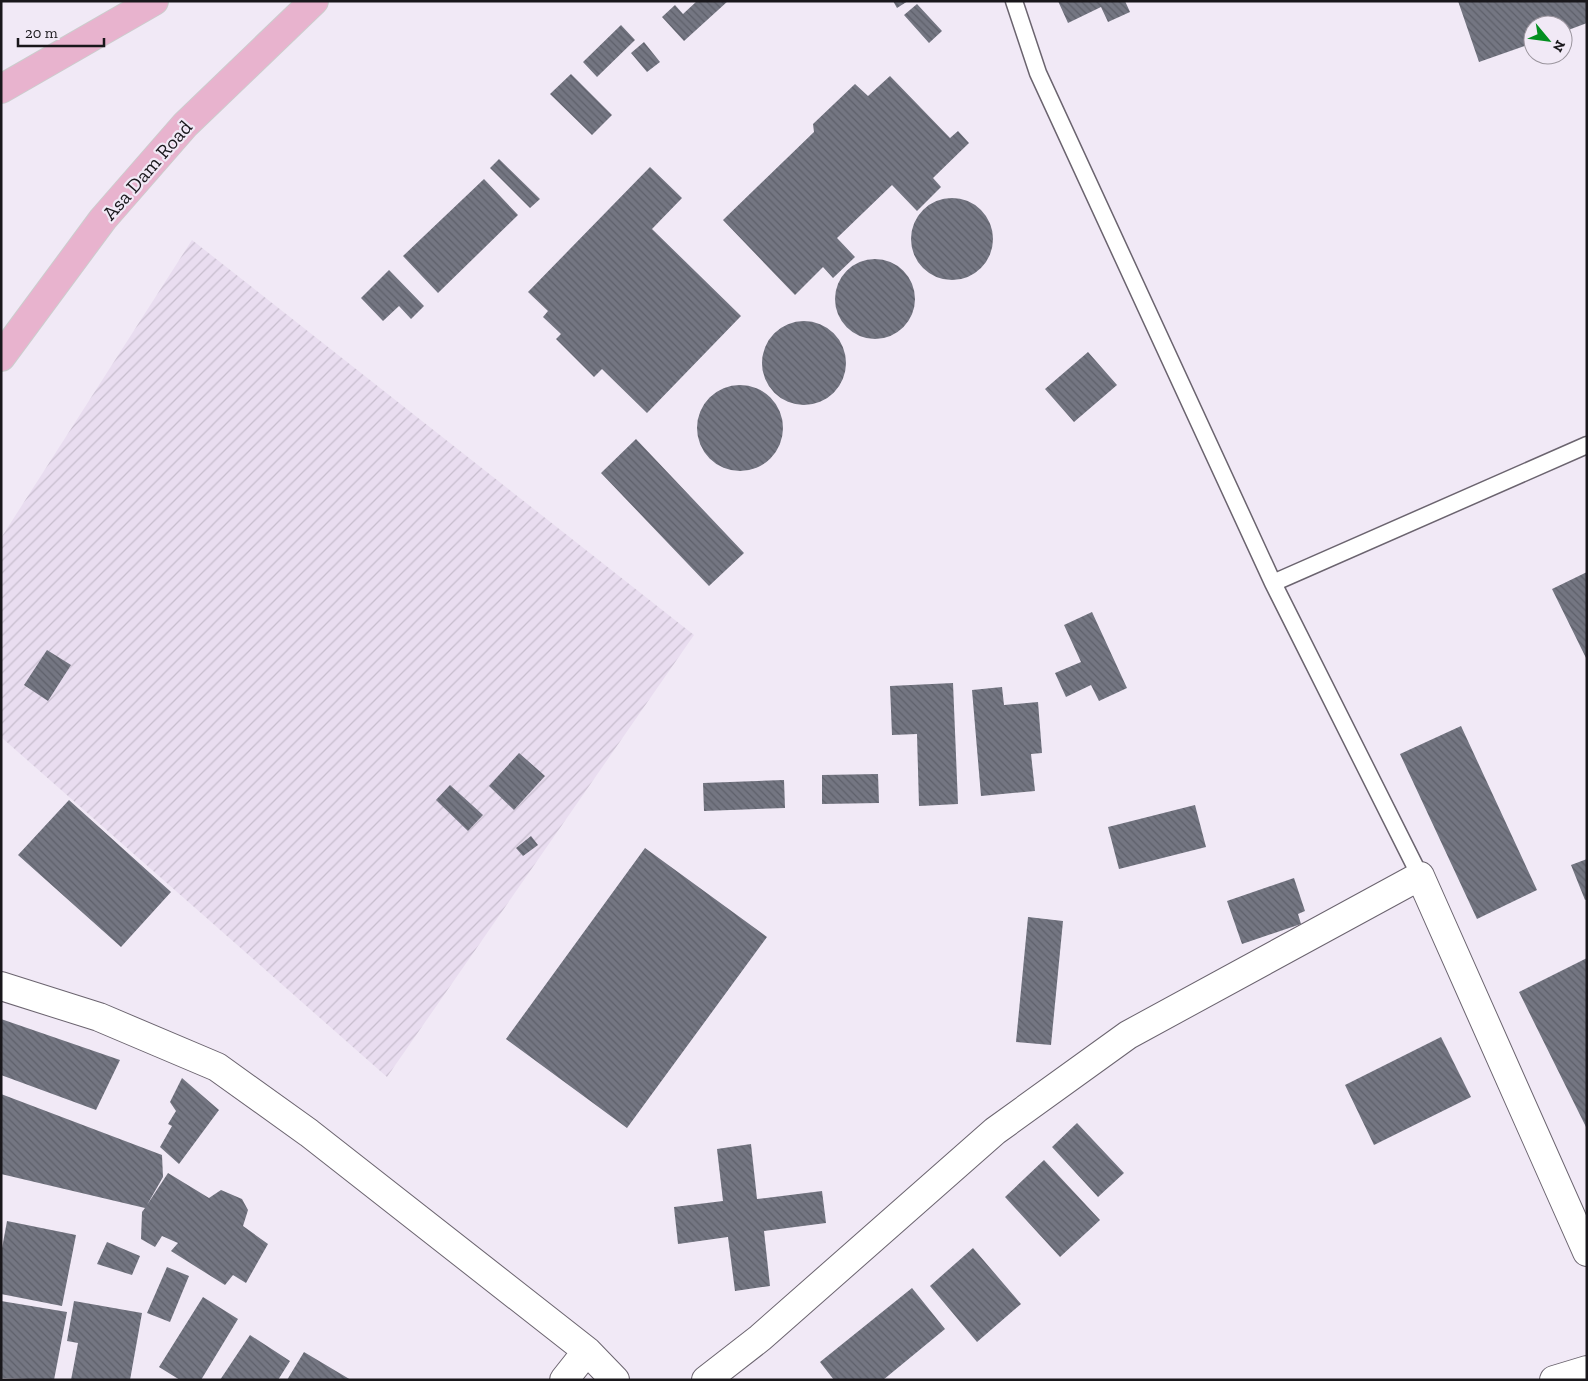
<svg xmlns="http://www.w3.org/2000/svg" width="1588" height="1381" font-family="'Zilla Slab',serif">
	<defs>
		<pattern id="industrial-furrows" width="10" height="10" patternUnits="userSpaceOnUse" patternTransform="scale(1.25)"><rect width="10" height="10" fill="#e9ddf0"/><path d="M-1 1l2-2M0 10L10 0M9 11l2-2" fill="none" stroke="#c7bdcd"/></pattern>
		<pattern id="building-back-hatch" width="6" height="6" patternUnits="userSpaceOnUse" patternTransform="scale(1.25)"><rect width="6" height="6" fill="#747682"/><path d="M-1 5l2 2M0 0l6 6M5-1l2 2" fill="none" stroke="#5e606a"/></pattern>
	</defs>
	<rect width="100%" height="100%" fill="#f1e9f6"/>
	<!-- industrial -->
	<path fill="url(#industrial-furrows)" d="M192 240 694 635 387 1077 1 737V538Z"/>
	<!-- building -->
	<path fill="url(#building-back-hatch)" d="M697 1H728L684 41 662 17 675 5 683 14Z
		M893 1H908L897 8Z
		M1058 1H1125L1130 12 1108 22 1101 7 1068 23Z
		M1458 1H1587V23L1563 32V25H1533V43L1479 62Z
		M917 4 942 31 929 43 904 15Z
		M621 25 635 40 597 77 583 62Z
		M644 42 660 62 647 72 631 53Z
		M571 74 612 115 592 135 550 94Z
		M890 76 950 138 958 131 969 143 933 178 941 187 917 211 892 185 837 238 855 257 833 278 823 267 795 295 723 220 814 132 813 124 855 84 868 96Z
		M499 159 540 199 530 208 490 168Z
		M650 167 682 198 652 229 741 316 647 413 602 369 594 377 556 339 561 334 543 317 548 311 528 292Z
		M484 179 518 215 438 293 403 256Z
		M911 239a41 41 0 1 1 82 0a41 41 0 1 1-82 0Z
		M835 299a40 40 0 1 1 80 0a40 40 0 1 1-80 0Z
		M389 270 424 306 411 319 399 306 383 321 361 298Z
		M762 363a42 42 0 1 1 84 0a42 42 0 1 1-84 0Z
		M1088 352 1117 385 1074 422 1045 389Z
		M697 428a43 43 0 1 1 86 0a43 43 0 1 1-86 0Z
		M636 439 744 553 709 586 601 473Z
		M1587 572V660L1552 589Z
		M1092 612 1127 688 1099 701 1091 685 1066 697 1055 673 1081 662 1064 625Z
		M47 650 71 665 48 701 24 685Z
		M953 683 958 804 919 806 917 734 892 735 890 686Z
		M1002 687 1004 705 1038 702 1042 753 1031 754 1035 791 981 796 972 690Z
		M1461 726 1537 890 1477 919 1400 754Z
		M519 753 545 776 514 810 489 786Z
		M878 774 879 803 822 804V775Z
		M784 780 785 808 704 811 703 783Z
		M450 785 483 815 468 831 436 800Z
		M69 800 171 892 121 947 18 855Z
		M1195 805 1206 847 1119 869 1108 827Z
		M531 836 538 845 523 856 516 848Z
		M645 848 767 937 627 1128 506 1039Z
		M1587 859V899L1585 900 1571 865Z
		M1294 878 1305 911 1298 914 1301 924 1242 944 1227 901Z
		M1028 917 1063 921 1051 1045 1016 1042Z
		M1587 958V1129L1519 992Z
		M1 1019 120 1060 96 1110 1 1075Z
		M1441 1037 1471 1097 1374 1145 1345 1085Z
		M182 1078 219 1110 179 1164 160 1147 172 1126 168 1124 176 1111 170 1102Z
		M1 1094 162 1155 163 1177 147 1205 168 1173 209 1198 221 1190 242 1199 248 1210 243 1226 268 1244 246 1283 233 1275 225 1285 171 1251 178 1243 162 1236 155 1247 141 1239 142 1212 145 1208 1 1174Z
		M1077 1123 1124 1173 1098 1197 1052 1147Z
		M751 1144 757 1199 822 1191 826 1223 764 1231 770 1286 735 1291 728 1237 678 1244 674 1207 723 1201 717 1149Z
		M1044 1160 1100 1220 1060 1257 1005 1197Z
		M7 1221 76 1235 62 1306 1 1294V1254Z
		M107 1242 140 1256 132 1275 97 1264Z
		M973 1248 1021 1304 977 1342 930 1286Z
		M167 1267 189 1276 170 1322 147 1313Z
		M912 1288 945 1329 883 1380H834L820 1362Z
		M203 1297 238 1319 201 1380H180L159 1367Z
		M1 1301 67 1312 54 1380 1 1378Z
		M74 1301 142 1313 130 1380H71L78 1343 67 1341Z
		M250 1335 290 1361 278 1380H220Z
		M304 1352 351 1380H287Z"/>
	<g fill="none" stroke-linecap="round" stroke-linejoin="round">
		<defs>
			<path id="lane" d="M1014 1 1038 73 1273 583 1420 876
				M1273 583 1587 445"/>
			<path id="street" d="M1 986 99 1017 217 1067 309 1133 587 1351 615 1380
				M564 1380 587 1351
				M706 1380 760 1338 995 1131 1128 1035 1420 876 1587 1252
				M1554 1380 1587 1370"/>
			<path id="primary" d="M1 89 154 1
				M1 357 103 219 185 125 314 1"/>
		</defs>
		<!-- lane casing -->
		<use href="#lane" stroke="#6b646f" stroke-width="19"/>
		<!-- street casing -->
		<use href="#street" stroke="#6b646f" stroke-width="30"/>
		<!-- primary casing -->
		<use href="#primary" stroke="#cccccd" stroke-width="30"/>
		<!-- lane -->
		<use href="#lane" stroke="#fff" stroke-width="16"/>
		<!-- street -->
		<use href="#street" stroke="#fff" stroke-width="28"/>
		<!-- primary -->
		<use href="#primary" stroke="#e8b3ce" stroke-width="28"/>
	</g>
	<g text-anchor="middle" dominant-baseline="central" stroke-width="4.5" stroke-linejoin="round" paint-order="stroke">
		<!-- street labels -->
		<g font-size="20" fill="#19171b" stroke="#f1e9f6">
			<text transform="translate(147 170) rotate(-49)">Asa Dam Road</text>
		</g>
	</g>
	<!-- border -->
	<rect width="1588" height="1381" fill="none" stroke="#19171b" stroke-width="5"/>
	<!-- north arrow -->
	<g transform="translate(1548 40) rotate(119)"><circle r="24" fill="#f1e9f6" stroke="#9b959e"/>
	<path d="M0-4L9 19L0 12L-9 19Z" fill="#038f20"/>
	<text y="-8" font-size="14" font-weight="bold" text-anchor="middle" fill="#19171b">N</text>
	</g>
	<!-- scale -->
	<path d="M18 38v8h86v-8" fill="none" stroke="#19171b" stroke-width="2.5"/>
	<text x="25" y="38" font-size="15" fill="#19171b" stroke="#f1e9f6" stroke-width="4" paint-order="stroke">20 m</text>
</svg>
